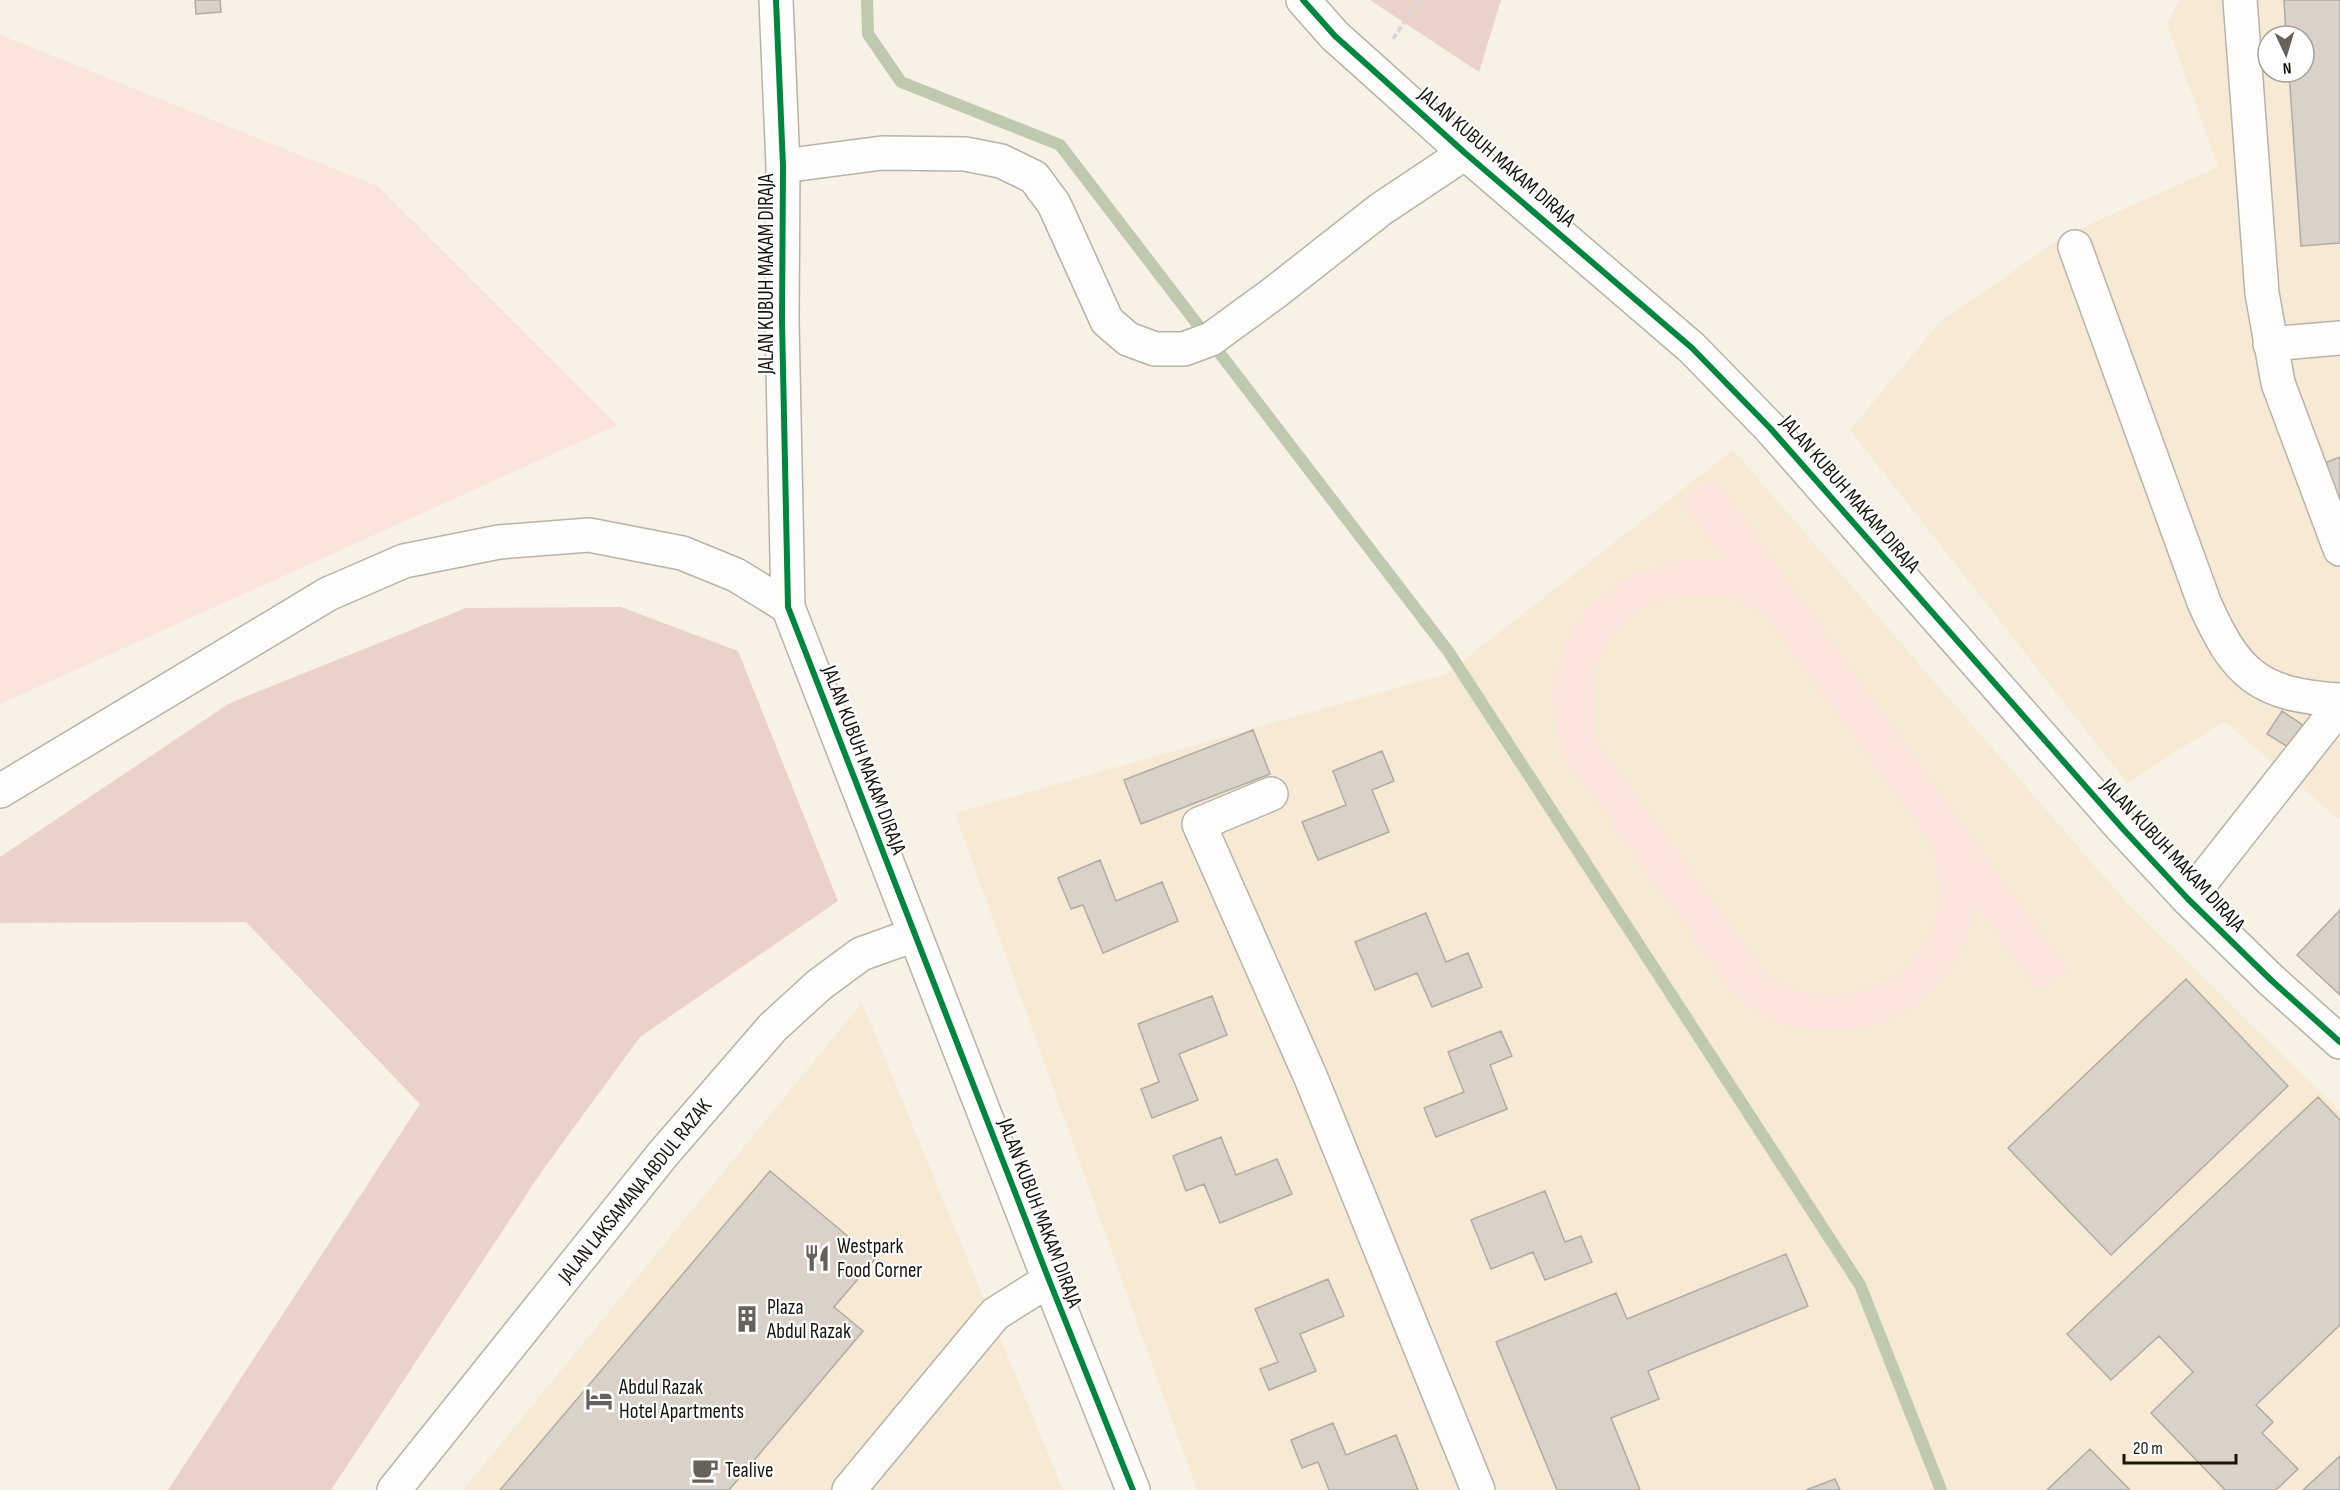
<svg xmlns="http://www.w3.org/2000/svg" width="2340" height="1490" font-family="'Sofia Sans Condensed',sans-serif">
	<rect width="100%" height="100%" fill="#f7f1e6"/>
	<!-- built -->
	<path fill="#f6ead5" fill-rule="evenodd" d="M2179 0H2340V820L2224 721 2127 783 1850 430 1940 322 2064 236 2218 167 2167 24ZM2268 36H2304V72H2268Z
		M1733 450 2128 904 2340 1111V1490H1197L955 813 1446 674Z
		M862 1003 1063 1490H463Z"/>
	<!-- green -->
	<path fill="#fae4dc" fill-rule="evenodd" d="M0 35 377 186 617 425 0 704Z
		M1714 477 2069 971 2039 991 1976 906C1971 919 1969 933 1964 946 1958 957 1950 971 1942 981 1904 1030 1831 1041 1775 1022 1762 1017 1748 1005 1736 997L1561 752 1551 689 1563 646 1590 603 1632 574 1674 560H1725L1682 501ZM1676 596H1724L1764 614 1934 847 1941 896 1931 935 1903 970 1875 987 1837 995 1796 991 1766 973 1596 739 1593 673 1613 635 1642 608Z"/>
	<!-- forest -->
	<path fill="#ead2c9" d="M1370 0H1501L1479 72Z
		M621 607 738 651 838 901 640 1037 542 1171 331 1490H168L420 1104 246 922 0 923V857L230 703 466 608Z"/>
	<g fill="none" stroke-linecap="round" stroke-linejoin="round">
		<!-- stream -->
		<path stroke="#bec9b0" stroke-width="12" d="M867 0 868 34 901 82 1060 145 1448 651 1860 1285 1941 1490"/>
	</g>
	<!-- building -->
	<path fill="#dad2c8" stroke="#b2aba3" stroke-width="1.5" d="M195 0H220L221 12 196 14Z
		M2284 0H2340V243L2301 246 2289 72H2304V36H2286Z
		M2340 457V514L2322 464Z
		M2282 711 2307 728 2293 750 2267 734Z
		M1253 730 1270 774 1141 824 1124 780Z
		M1382 751 1394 781 1372 790 1389 832 1318 860 1302 822 1346 805 1333 771Z
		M1100 860 1116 901 1162 882 1178 921 1103 953 1083 905 1071 909 1058 878Z
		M2340 910V995L2297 955Z
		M1426 913 1446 962 1468 953 1482 987 1432 1007 1417 973 1375 990 1355 942Z
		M2186 979 2288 1086 2111 1255 2008 1148Z
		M1212 996 1227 1035 1179 1054 1198 1100 1152 1118 1141 1089 1159 1082 1138 1024Z
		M1501 1031 1512 1056 1490 1065 1507 1109 1436 1137 1424 1108 1464 1092 1448 1052Z
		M2318 1097 2340 1120V1325L2256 1405 2273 1422 2262 1433 2298 1469 2276 1490H2225L2151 1413 2193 1372 2159 1336 2111 1380 2067 1334Z
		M1221 1137 1236 1175 1277 1159 1292 1194 1220 1223 1204 1184 1186 1191 1173 1156Z
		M770 1171 875 1259 834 1307 863 1331 729 1490H500Z
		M1545 1191 1565 1242 1581 1236 1592 1262 1545 1280 1533 1252 1491 1269 1471 1220Z
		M1786 1254 1808 1306 1648 1371 1659 1399 1611 1418 1640 1490H1557L1496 1342 1616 1293 1627 1319Z
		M1328 1279 1344 1316 1300 1334 1316 1371 1269 1390 1260 1369 1278 1362 1255 1309Z
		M1333 1423 1346 1455 1396 1435 1418 1490H1329L1318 1462 1302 1468 1291 1440Z
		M2090 1449 2130 1490H2047Z
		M2340 1456V1490H2303Z
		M1835 1479 1840 1490H1806Z"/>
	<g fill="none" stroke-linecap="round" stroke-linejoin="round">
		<defs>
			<path id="minor" d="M776 0 783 166 782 321 788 607 1049 1280 1133 1490
				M1303 0 1335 36 1373 70 1465 153 1692 348 1770 428 2123 829 2188 899 2271 980 2340 1042
				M2240 0 2262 293 2278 383 2340 549
				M783 166 882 153 965 154 1001 161 1034 177 1054 204 1107 321 1128 339 1155 349H1184L1211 339 1274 293 1381 209 1465 153
				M2075 247 2204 602C2236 675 2259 695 2340 700
				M2270 344 2340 338
				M0 791 328 594 404 561 499 542 589 535 682 553 736 575 788 607
				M1271 794 1199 824 1311 1078 1478 1490
				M2188 899 2340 706
				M394 1490 663 1154 773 1027 819 985 861 954 914 935
				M849 1490 995 1314 1049 1280"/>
		</defs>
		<!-- minor casing -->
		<use href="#minor" stroke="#b8b3aa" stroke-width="36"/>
		<!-- path -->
		<path stroke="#d8d7d3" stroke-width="4" stroke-dasharray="6 3" stroke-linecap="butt" d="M1393 39 1419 0"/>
		<!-- minor -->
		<use href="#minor" stroke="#fefdfb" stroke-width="33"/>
		<defs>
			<path id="cycleway" d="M776 0 783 166 782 321 788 607 1049 1280 1133 1490
				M1303 0 1335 36 1373 70 1465 153 1692 348 1770 428 2123 829 2188 899 2271 980 2340 1042"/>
		</defs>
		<!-- cycleway casing -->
		<use href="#cycleway" stroke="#fff" stroke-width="10"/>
		<!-- cycleway -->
		<use href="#cycleway" stroke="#00873e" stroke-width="6"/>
	</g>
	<!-- icons -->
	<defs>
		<symbol id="restaurant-bare" viewBox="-9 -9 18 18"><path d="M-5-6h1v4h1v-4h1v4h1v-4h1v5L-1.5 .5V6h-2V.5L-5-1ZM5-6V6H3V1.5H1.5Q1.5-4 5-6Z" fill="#676259" stroke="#fff" stroke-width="2.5" paint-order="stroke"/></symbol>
		<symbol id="building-bare" viewBox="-9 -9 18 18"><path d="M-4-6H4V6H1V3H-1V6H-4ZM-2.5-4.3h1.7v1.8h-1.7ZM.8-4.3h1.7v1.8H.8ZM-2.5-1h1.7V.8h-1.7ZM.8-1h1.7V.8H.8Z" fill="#676259" stroke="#fff" stroke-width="2.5" paint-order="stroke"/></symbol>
		<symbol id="hotel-bare" viewBox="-9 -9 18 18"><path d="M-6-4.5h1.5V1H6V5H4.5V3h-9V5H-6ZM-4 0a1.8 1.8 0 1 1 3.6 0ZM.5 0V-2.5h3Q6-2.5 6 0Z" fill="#676259" stroke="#fff" stroke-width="2.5" paint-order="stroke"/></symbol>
		<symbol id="cafe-bare" viewBox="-9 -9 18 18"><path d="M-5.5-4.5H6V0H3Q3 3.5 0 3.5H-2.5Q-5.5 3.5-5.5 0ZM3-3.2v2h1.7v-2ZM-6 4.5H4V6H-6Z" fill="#676259" stroke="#fff" stroke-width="2.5" paint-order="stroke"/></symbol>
	</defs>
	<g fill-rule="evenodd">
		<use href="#restaurant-bare" x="798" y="1239" width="38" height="38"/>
		<use href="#building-bare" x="728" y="1300" width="38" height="38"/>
		<use href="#hotel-bare" x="580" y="1380" width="38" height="38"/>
		<use href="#cafe-bare" x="686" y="1451" width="38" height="38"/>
	</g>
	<g text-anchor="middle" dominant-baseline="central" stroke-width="4.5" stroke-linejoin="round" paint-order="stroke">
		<!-- street labels -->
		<g font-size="21" fill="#19150d" stroke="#fff">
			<text transform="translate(1497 157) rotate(41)">JALAN KUBUH MAKAM DIRAJA</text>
			<text transform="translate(766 274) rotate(-90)">JALAN KUBUH MAKAM DIRAJA</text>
			<text transform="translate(1850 494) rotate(49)">JALAN KUBUH MAKAM DIRAJA</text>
			<text transform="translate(864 760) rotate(69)">JALAN KUBUH MAKAM DIRAJA</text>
			<text transform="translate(2173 855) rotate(47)">JALAN KUBUH MAKAM DIRAJA</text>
			<text transform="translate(635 1191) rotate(-51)">JALAN LAKSAMANA ABDUL RAZAK</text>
			<text transform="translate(1040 1213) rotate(69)">JALAN KUBUH MAKAM DIRAJA</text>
		</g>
		<!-- poi labels -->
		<g font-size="21" fill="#19150d" stroke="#fff" text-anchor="start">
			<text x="837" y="1246">Westpark<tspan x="837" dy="24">Food Corner</tspan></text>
			<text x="767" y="1307">Plaza<tspan x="767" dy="24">Abdul Razak</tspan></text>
			<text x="619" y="1387">Abdul Razak<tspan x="619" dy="24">Hotel Apartments</tspan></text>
			<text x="725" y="1470">Tealive</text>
		</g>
	</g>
	<!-- north arrow -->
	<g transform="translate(2286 54) rotate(176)"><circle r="28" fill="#ffffff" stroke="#a3a19e" stroke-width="1.5"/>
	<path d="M0-4.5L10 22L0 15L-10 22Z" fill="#676259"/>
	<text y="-9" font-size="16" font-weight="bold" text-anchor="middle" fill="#19150d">N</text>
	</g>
	<!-- scale -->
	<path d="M2124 1454v9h112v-9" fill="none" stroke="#19150d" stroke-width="3"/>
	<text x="2133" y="1454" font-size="18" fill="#19150d" stroke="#ffffff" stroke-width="4.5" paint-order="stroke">20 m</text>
</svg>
